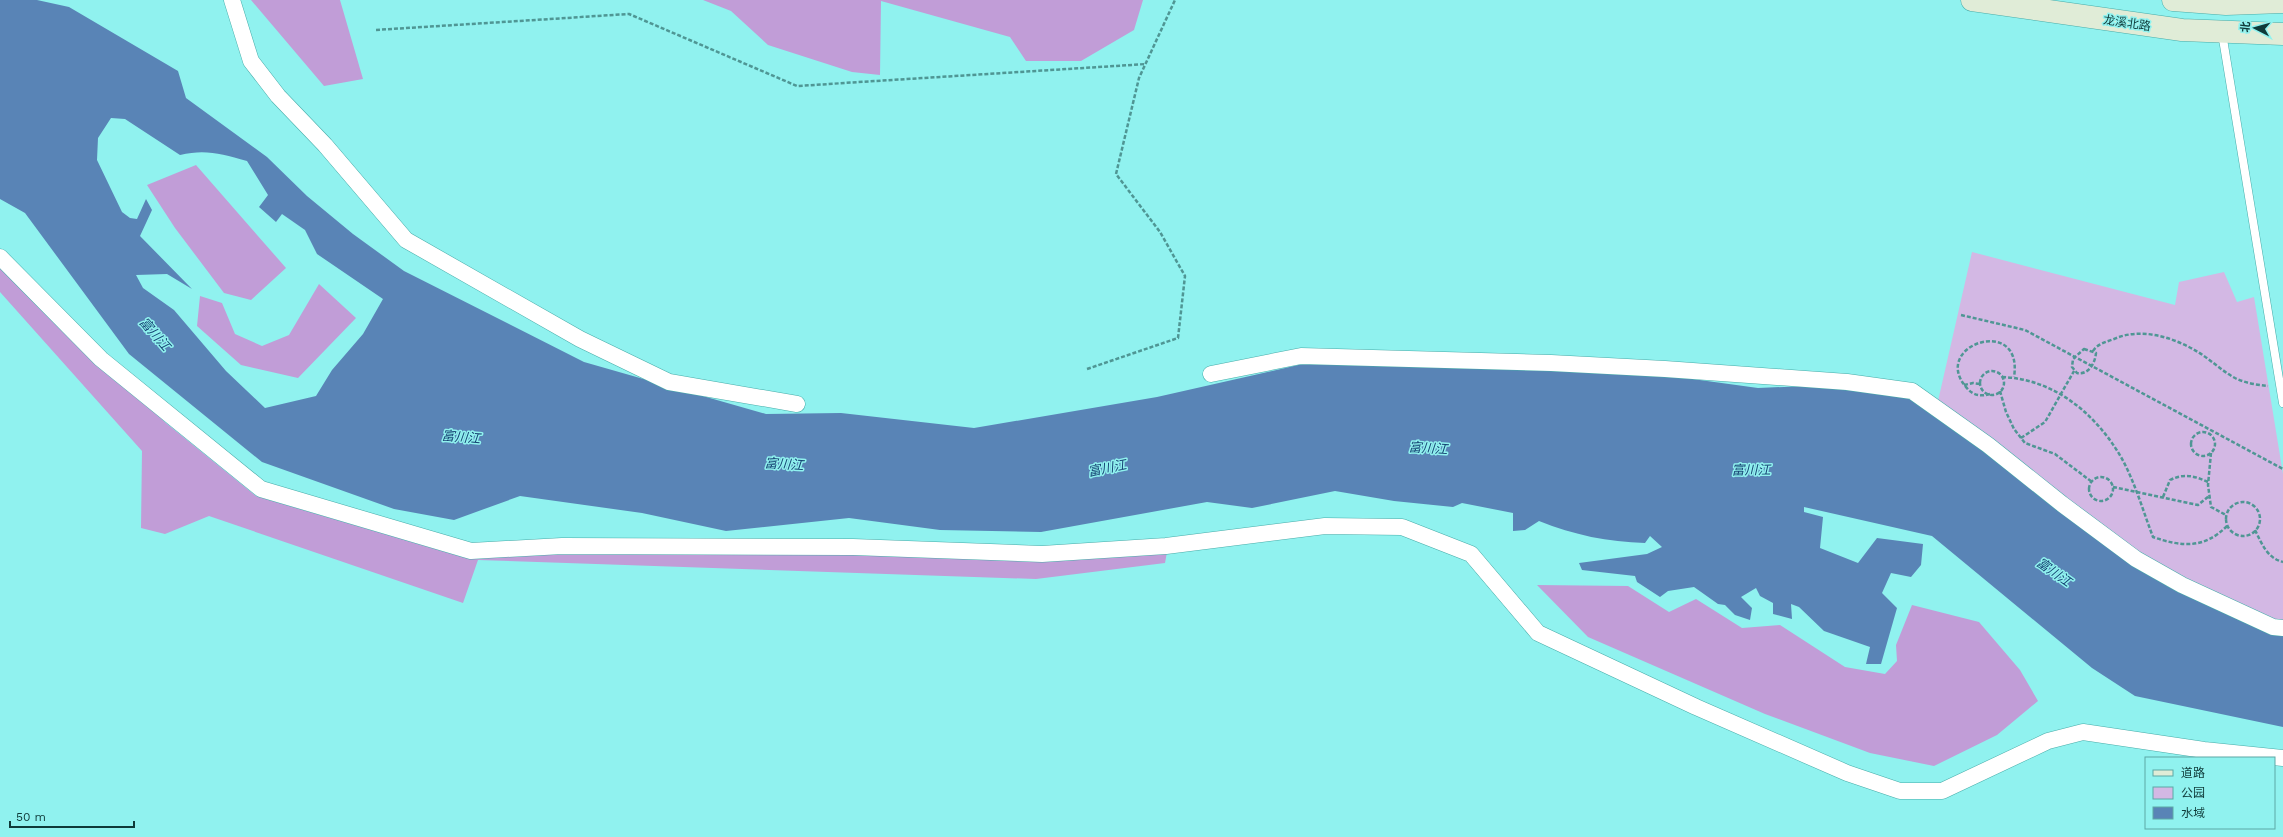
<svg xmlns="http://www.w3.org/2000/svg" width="2283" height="837" font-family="'Work Sans','Noto Sans SC',sans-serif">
	<rect width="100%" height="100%" fill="#90f2ef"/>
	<!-- green -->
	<path fill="#d3b8e4" d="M1972 252 2175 305 2179 282 2224 272 2237 302 2254 297 2283 474V622L2253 613 2157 570 1938 401Z"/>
	<!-- forest -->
	<path fill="#c19dd7" d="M251 0H340L363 79 324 86Z
		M703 0H1143L1134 30 1081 61H1026L1010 37 881 1 880 75 852 72 768 45 731 11Z
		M196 165 286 268 251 300 224 293 175 228 147 185Z
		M0 265 166 423 256 496 466 558 560 549 1167 552 1165 563 1036 579 478 560 463 603 209 516 165 534 141 528 142 451 0 292Z
		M319 284 356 318 298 378 241 365 197 326 200 296 222 303 235 334 262 346 289 335Z
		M1537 585 1628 586 1669 612 1696 599 1742 628 1780 625 1845 667 1885 674 1897 661 1896 645 1912 605 1979 622 2020 670 2038 701 1997 735 1934 766 1870 753 1765 714 1588 637Z"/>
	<!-- water -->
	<path fill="#5984b6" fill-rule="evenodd" d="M0 0H37L69 7 178 71 186 98 267 157 307 196 353 234 404 271 584 362 766 414 841 413 974 428 1157 397 1307 363 1656 374 1758 388 1808 386 1905 395 2056 502 2167 586 2248 621 2283 633V727L2135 696 2092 668 1932 536 1804 507V512L1823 517 1820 548 1858 563 1877 538 1923 544 1921 565 1911 577 1891 573 1882 593 1897 608 1881 664H1866L1870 647 1824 631 1799 607 1791 604 1792 619 1773 614V603L1760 596 1756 588 1741 597 1752 608 1750 620 1735 615 1725 605 1718 604 1694 587 1668 591 1660 597 1637 582 1635 576 1582 570 1579 563 1647 554 1662 547 1650 536 1645 543C1608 542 1574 535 1539 521L1525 530 1513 531V513L1462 503 1453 507 1394 501 1335 491 1252 508 1207 502 1041 532 940 530 849 518 726 531 642 513 520 496 454 520 394 509 262 462 129 354 25 213 0 199ZM111 118 125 119 180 155C206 149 221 154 247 161L268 195 259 207 276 222 282 214 305 230 317 254 383 299 363 334 332 370 316 396 265 408 226 371 174 310 143 288 136 275 167 274 192 289 140 236 152 210 146 199 137 219 130 218 122 212 97 160 98 138Z"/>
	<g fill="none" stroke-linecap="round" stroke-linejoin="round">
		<defs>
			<path id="service" d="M2222 33 2283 403"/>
			<path id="minor" d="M232 0 251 61 278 96 325 145 406 240 580 339 669 382 797 404
				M0 257 101 359 261 489 471 551 562 546 853 547 1042 554 1166 546 1325 526 1402 527 1471 554 1538 633 1696 707 1847 773 1900 791H1942L2048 741 2083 732 2204 750 2283 758
				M1211 374 1301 356 1551 363 1665 369 1847 382 1912 391 1988 445 2062 504 2136 559 2182 585 2273 627 2283 628"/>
			<path id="secondary" d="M1972 0 2182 30 2283 34
				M2173 0 2226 4 2283 2"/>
		</defs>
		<!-- service casing -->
		<use href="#service" stroke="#47aca9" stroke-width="9"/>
		<!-- minor casing -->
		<use href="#minor" stroke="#47aca9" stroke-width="17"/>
		<!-- secondary casing -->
		<use href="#secondary" stroke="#47aca9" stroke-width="23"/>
		<!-- path -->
		<path stroke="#4f9694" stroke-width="2.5" stroke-dasharray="4 2" stroke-linecap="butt" d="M376 30 629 14 797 86 1146 64
			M1961 315 2025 330 2283 469
			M2084 349 2096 353C2095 363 2089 375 2077 373L2072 367 2073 359Z
			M2093 351C2097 344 2106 342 2114 339 2141 327 2173 337 2198 352 2211 360 2222 371 2235 378 2245 383 2257 385 2268 386
			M1087 369 1178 338 1185 276 1160 232 1116 174 1139 78 1175 0
			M1980 383a12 12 0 1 1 24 0a12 12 0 1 1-24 0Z
			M2002 377C2054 379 2095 413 2121 457 2135 482 2143 511 2153 537 2182 547 2204 549 2227 526
			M1964 385 1973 383 1980 384
			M2000 391 2006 412 2014 429 2025 443 2055 454 2092 482
			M1990 394C1980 397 1972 395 1966 387 1930 345 2024 314 2014 377
			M2191 444a12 12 0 1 1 24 0a12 12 0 1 1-24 0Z
			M2021 438 2045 422 2074 371
			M2211 453 2208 485 2211 507 2226 515
			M2089 489a12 12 0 1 1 24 0a12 12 0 1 1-24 0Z
			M2113 487 2198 505 2209 496
			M2163 497 2170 480C2184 473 2195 476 2208 482
			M2226 519a17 17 0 1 1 34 0a17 17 0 1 1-34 0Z
			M2255 530C2262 544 2267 558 2283 562"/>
		<!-- service -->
		<use href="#service" stroke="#fff" stroke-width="8"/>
		<!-- minor -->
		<use href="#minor" stroke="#fff" stroke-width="16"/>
		<!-- secondary -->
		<use href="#secondary" stroke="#e0ecd7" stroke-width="22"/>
	</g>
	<g text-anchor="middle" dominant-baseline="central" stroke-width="3" stroke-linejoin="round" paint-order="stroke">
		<!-- street labels -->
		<g font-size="12" fill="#0f3a39" stroke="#90f2ef">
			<text transform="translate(2127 23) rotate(8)">龙溪北路</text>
		</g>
		<!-- water labels -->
		<g font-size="13" font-style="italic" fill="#164474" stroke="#90f2ef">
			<text transform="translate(155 334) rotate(49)">富川江</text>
			<text transform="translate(461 437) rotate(5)">富川江</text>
			<text transform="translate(1428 448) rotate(4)">富川江</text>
			<text transform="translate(784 464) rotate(4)">富川江</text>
			<text transform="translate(1107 468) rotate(-11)">富川江</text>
			<text transform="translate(1751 470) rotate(-1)">富川江</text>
			<text transform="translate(2054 572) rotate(35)">富川江</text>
		</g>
	</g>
	<!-- legend -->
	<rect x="2145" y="757" width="130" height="72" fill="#90f2ef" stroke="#5ca8a6"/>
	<rect x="2153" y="770" width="20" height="6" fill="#e0ecd7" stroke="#5ca8a6"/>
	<text x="2181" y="777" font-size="12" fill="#0f3a39">道路</text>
	<rect x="2153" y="787" width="20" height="12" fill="#d3b8e4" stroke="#5ca8a6"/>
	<text x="2181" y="797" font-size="12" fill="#0f3a39">公园</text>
	<rect x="2153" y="807" width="20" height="12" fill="#5984b6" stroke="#5ca8a6"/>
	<text x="2181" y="817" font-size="12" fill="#0f3a39">水域</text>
	<!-- north arrow -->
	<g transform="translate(2255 28) rotate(276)" stroke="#90f2ef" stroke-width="3" paint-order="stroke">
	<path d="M0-3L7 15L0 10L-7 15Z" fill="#0f3a39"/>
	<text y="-6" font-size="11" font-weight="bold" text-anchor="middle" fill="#0f3a39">北</text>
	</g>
	<!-- scale -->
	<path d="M10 821v6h124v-6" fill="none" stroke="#0f3a39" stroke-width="2"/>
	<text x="16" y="821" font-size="12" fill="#0f3a39" stroke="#90f2ef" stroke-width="3" paint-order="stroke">50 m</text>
</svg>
